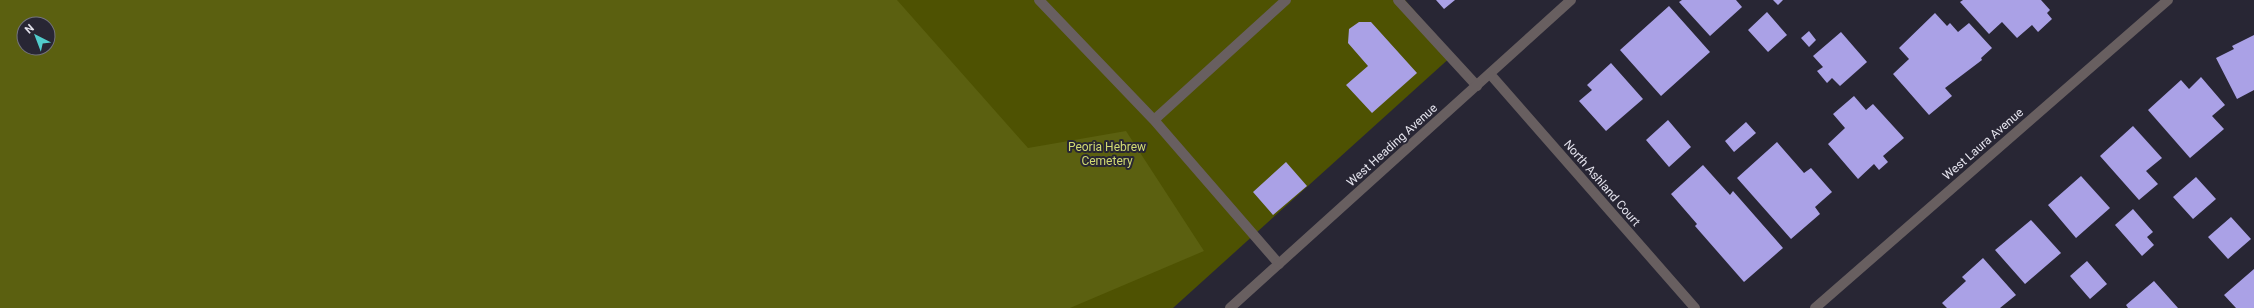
<svg xmlns="http://www.w3.org/2000/svg" width="2254" height="308" font-family="Roboto,sans-serif">
	<rect width="100%" height="100%" fill="#282634"/>
	<!-- green -->
	<path fill="#4e5202" d="M761 0H1405L1453 55 1173 308H1036Z"/>
	<!-- forest -->
	<path fill="#5b6010" fill-rule="evenodd" d="M0 0H897L1028 148 1126 131 1204 251 1070 308H0ZM24 24H48V48H24Z"/>
	<!-- building -->
	<path fill="#aaa1e6" d="M1436 0H1455L1444 9Z
		M1682 0H1736L1742 7 1710 36 1679 2Z
		M1773 0H1783L1778 5Z
		M1963 0H2041L2050 10 2047 13 2052 19 2038 32 2032 25 2017 38 2002 22 1989 34 1960 2Z
		M1669 6 1710 52 1661 96 1620 50Z
		M1767 12 1787 35 1768 52 1748 30Z
		M1935 13 1947 26 1950 23 1958 32 1969 23 1992 48 1981 58 1982 60 1945 88 1952 96 1929 115 1893 74 1909 59 1899 48Z
		M1359 22H1371L1417 73 1372 113 1346 85 1368 66 1348 43 1349 29Z
		M1809 31 1816 40 1809 47 1801 38Z
		M1841 32 1867 62 1840 86 1832 78 1827 83 1817 71 1823 67 1813 56Z
		M2254 35V90L2237 99 2216 58 2234 49 2232 46Z
		M1611 63 1643 99 1606 131 1579 101 1592 90 1587 85Z
		M2201 77 2225 105 2212 116 2224 129 2190 158 2148 110 2181 80 2189 89Z
		M1854 96 1866 110 1873 104 1904 138 1883 156 1888 162 1879 170 1874 164 1858 179 1828 144 1845 128 1833 114Z
		M1668 120 1691 147 1669 167 1646 140Z
		M1746 122 1756 133 1734 152 1725 141Z
		M2133 126 2162 158 2146 171 2158 184 2139 200 2100 156Z
		M1777 142 1804 173 1811 168 1832 192 1815 207 1820 214 1791 239 1737 178Z
		M1286 162 1307 186 1273 215 1253 192Z
		M1703 165 1730 195 1733 191 1783 248 1744 282 1695 226 1697 224 1671 194Z
		M2081 176 2110 208 2076 238 2048 205Z
		M2196 177 2216 199 2193 219 2173 197Z
		M2133 209 2153 232 2147 237 2154 245 2142 256 2115 225Z
		M2231 217 2251 239 2228 259 2208 237Z
		M2031 220 2061 253 2025 284 1995 250Z
		M1983 258 2016 295 2000 308H1947L1942 303 1966 281 1962 277Z
		M2087 261 2107 284 2090 299 2070 276Z
		M2254 269V308H2236L2224 295Z
		M2154 281 2178 308H2128L2126 305Z"/>
	<g fill="none" stroke-linecap="round" stroke-linejoin="round">
		<!-- service -->
		<path stroke="#685f60" stroke-width="10" d="M1039 0 1154 120 1279 264
			M1398 0 1477 86
			M1154 120 1286 0"/>
		<!-- minor -->
		<path stroke="#685f60" stroke-width="10" d="M1490 74 1695 308
			M1230 308 1571 0
			M1815 308 2168 0"/>
	</g>
	<g text-anchor="middle" dominant-baseline="central" stroke-width="4" stroke-linejoin="round" paint-order="stroke">
		<!-- street labels -->
		<g font-size="12" fill="#e4e3ed" stroke="#282634">
			<text transform="translate(1983 144) rotate(-41)">West Laura Avenue</text>
			<text transform="translate(1392 145) rotate(-42)">West Heading Avenue</text>
			<text transform="translate(1602 183) rotate(49)">North Ashland Court</text>
		</g>
		<!-- park labels -->
		<g font-size="12" fill="#d1da73" stroke="#282634">
			<text x="1107" y="147">Peoria Hebrew<tspan x="1107" dy="14">Cemetery</tspan></text>
		</g>
	</g>
	<!-- north arrow -->
	<g transform="translate(36 36) rotate(318)"><circle r="19" fill="#282634" stroke="#73727e"/>
	<path d="M0-3L7 15L0 10L-7 15Z" fill="#52cdcd"/>
	<text y="-6" font-size="11" font-weight="bold" text-anchor="middle" fill="#e4e3ed">N</text>
	</g>
</svg>
